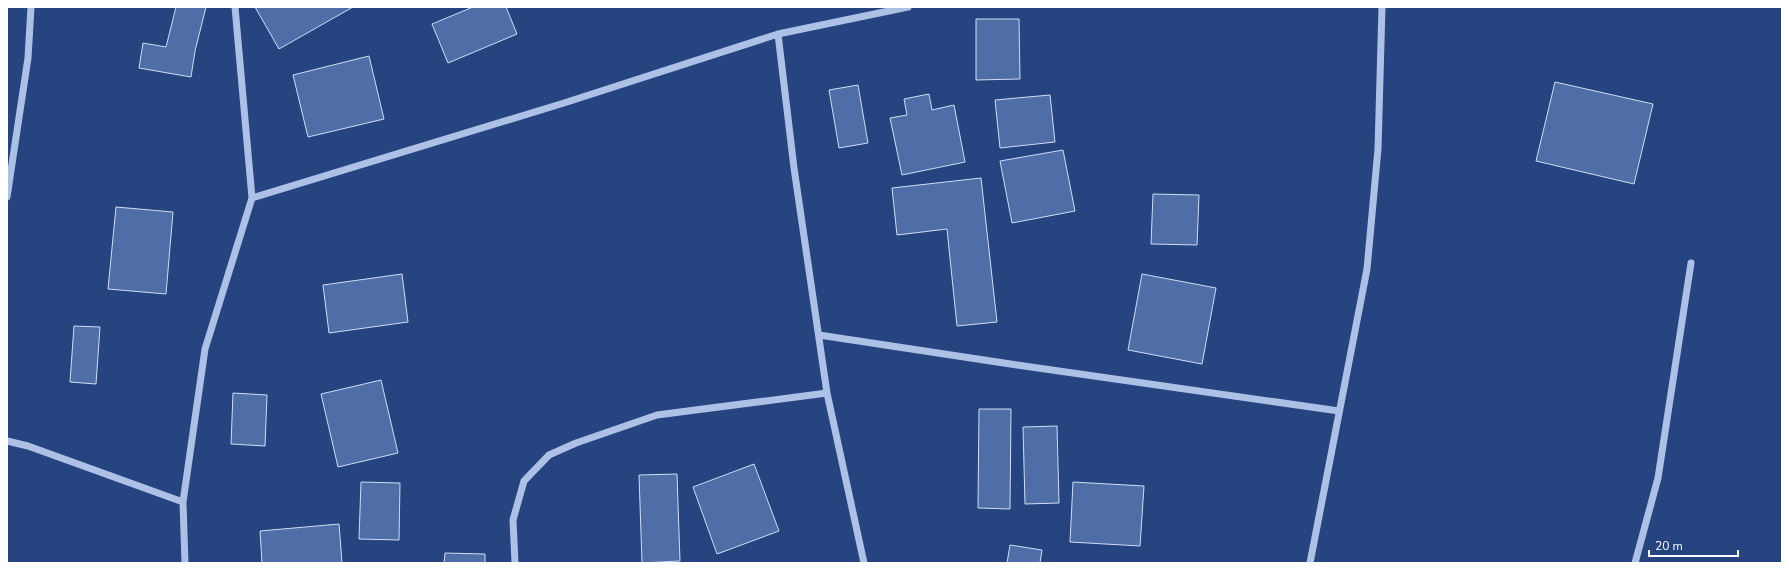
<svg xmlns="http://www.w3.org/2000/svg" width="1789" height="570" font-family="'Nunito Sans',sans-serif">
	<rect width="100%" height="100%" fill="#26447f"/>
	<!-- building -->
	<path fill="#4f6ea7" stroke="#d0ddf5" d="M176 7H206L195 51 191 77 139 68 143 43 166 47Z
		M255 7H353L279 49Z
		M473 7H506L517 34 448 63 432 24Z
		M976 19H1019L1020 79 976 80Z
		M369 56 384 119 308 137 293 75Z
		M1555 82 1653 104 1634 184 1536 161Z
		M858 85 868 143 839 148 829 90Z
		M929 94 932 110 954 105 965 162 902 175 890 118 907 115 904 99Z
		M1050 95 1055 142 1000 148 995 100Z
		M1063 150 1075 211 1012 223 1000 161Z
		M981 178 997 322 957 326 947 229 897 235 892 188Z
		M1153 194 1199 195 1197 245 1151 244Z
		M116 207 173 212 166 294 108 289Z
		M402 274 408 322 329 333 323 285Z
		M1142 274 1216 288 1202 364 1128 350Z
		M74 326 100 327 96 384 70 382Z
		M381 380 398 453 338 467 321 394Z
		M233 393 267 395 265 446 231 444Z
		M979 409H1011L1010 509 978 508Z
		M1057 426 1059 503 1025 504 1023 427Z
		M754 464 779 531 717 554 693 487Z
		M677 474 680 561 642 563 639 475Z
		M361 482 400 483 399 540 359 539Z
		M1073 482 1144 486 1140 546 1070 542Z
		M339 524 342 563H262L260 531Z
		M1010 545 1042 550 1040 563H1007Z
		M445 553 485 554V563H444Z"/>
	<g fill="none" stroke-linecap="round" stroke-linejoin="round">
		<!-- minor -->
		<path stroke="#adc1e6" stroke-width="7" d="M235 7 252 198
			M778 34 794 168 827 393 864 563
			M7 197 28 58 31 7
			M819 335 1017 365 1339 411
			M7 441 28 446 183 502
			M185 563 183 502 205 349 252 198 564 103 778 34 908 7
			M515 563 513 520 524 481 549 455 576 443 657 415 827 393
			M1310 563 1367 269 1378 149 1382 7
			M1635 563 1658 478 1691 263"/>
	</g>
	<!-- border -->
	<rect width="1789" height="570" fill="none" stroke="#ffffff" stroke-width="16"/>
	<!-- scale -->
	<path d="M1649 550v6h89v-6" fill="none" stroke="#ffffff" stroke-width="2"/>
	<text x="1655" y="550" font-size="12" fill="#ffffff" stroke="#26447f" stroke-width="3" paint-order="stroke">20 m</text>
</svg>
